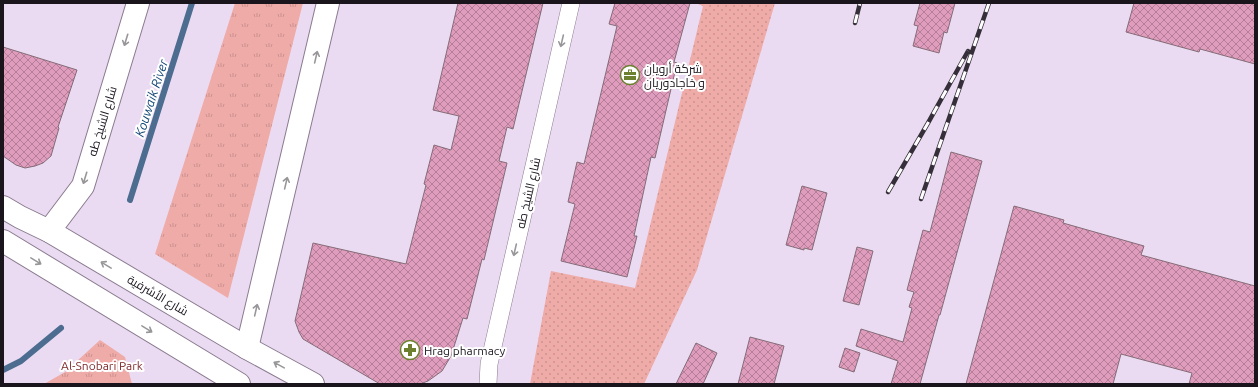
<svg xmlns="http://www.w3.org/2000/svg" width="1258" height="387" font-family="Ubuntu,Cairo,sans-serif">
	<defs>
		<pattern id="grass-dots" width="8" height="8" patternUnits="userSpaceOnUse"><rect width="8" height="8" fill="#eeaba7"/><path d="M2 2h.1M6 6h.1" fill="none" stroke="#cc928f" stroke-width="1.8" stroke-linecap="round"/></pattern>
		<pattern id="park-tufts" width="24" height="20" patternUnits="userSpaceOnUse"><rect width="24" height="20" fill="#eeaba7"/><path d="M3 7l-1-3M5 7V3M7 7l1-3M15 17l-1-3M17 17v-4M19 17l1-3" fill="none" stroke="#cc928f"/></pattern>
		<pattern id="building-cross-hatch" width="8" height="8" patternUnits="userSpaceOnUse"><rect width="8" height="8" fill="#e09cbc"/><path d="M0 0l8 8M0 8l8-8" fill="none" stroke="#b57e98"/></pattern>
	</defs>
	<rect width="100%" height="100%" fill="#ebdbf2"/>
	<!-- grass -->
	<path fill="url(#grass-dots)" d="M695 3H775L697 270 644 384H530L551 271 635 288 703 6Z"/>
	<!-- park -->
	<path fill="url(#park-tufts)" d="M235 3H303L228 298 155 254Z
		M100 340 125 357 132 384H44L65 372Z"/>
	<g fill="none" stroke-linecap="round" stroke-linejoin="round">
		<!-- stream -->
		<path stroke="#4c6c90" stroke-width="6" d="M130 200 192 3
			M3 370 21 361 61 328"/>
	</g>
	<!-- building -->
	<path fill="url(#building-cross-hatch)" stroke="#846c77" d="M458 3H543L513 129 507 127 499 161 507 163 484 260 482 259 467 319 463 318 451 356 442 371 428 381 420 384H380L303 339 299 332 295 321 313 243 406 264 426 185 424 184 434 145 451 150 459 116 433 110Z
		M615 3H690L674 62 677 63 655 158 651 157 634 236H637L627 277 561 261 575 204 568 202 577 162 584 164 617 26 609 24Z
		M920 3H955L947 33 944 32 939 53 913 46 918 26 914 25Z
		M1134 3H1255V64L1200 49 1199 52 1126 32Z
		M3 47 77 70 58 127 59 128 51 156 43 163 35 166 25 168 16 165 3 156Z
		M951 152 982 161 940 315H939L920 384H891L898 361 856 346 861 329 903 342 912 308 909 307 914 292 907 290 923 230 930 232Z
		M802 186 827 193 812 250 804 248V250L786 245Z
		M1014 206 1064 220 1063 223 1144 246 1141 255 1255 286V384H1189L1192 373 1121 354 1113 384H966Z
		M857 247 873 251 859 305 843 301Z
		M750 337 784 346 774 384H738Z
		M696 343 717 353 703 384H676Z
		M845 348 860 353 854 372 839 367Z"/>
	<g fill="none" stroke-linecap="round" stroke-linejoin="round">
		<defs>
			<path id="street" d="M488 384 489 364 571 3"/>
			<path id="secondary" d="M49 231 83 186 138 3
				M247 348 328 3"/>
			<path id="primary" d="M3 207 20 217 49 231 247 348 313 384
				M3 241 239 384"/>
		</defs>
		<!-- street casing -->
		<use href="#street" stroke="#897b8f" stroke-width="18"/>
		<!-- secondary casing -->
		<use href="#secondary" stroke="#897b8f" stroke-width="24"/>
		<!-- primary casing -->
		<use href="#primary" stroke="#897b8f" stroke-width="24"/>
		<!-- street -->
		<use href="#street" stroke="#fff" stroke-width="17"/>
		<!-- secondary -->
		<use href="#secondary" stroke="#fff" stroke-width="22"/>
		<!-- primary -->
		<use href="#primary" stroke="#fff" stroke-width="22"/>
		<defs>
			<path id="rail" d="M855 23 860 3
				M888 192 928 123 968 51
				M921 199 989 3"/>
		</defs>
		<!-- rail casing -->
		<use href="#rail" stroke="#352f39" stroke-width="4.5"/>
		<!-- rail -->
		<use href="#rail" stroke="#fff" stroke-width="3" stroke-dasharray="9" stroke-linecap="butt"/>
	</g>
	<!-- one-way arrows -->
	<defs><path id="oneway-shaft" d="M-6 0H5M1.5-3L5.5 0L1.5 3" fill="none" stroke-width="1.6" stroke-linecap="round" stroke-linejoin="round"/></defs>
	<g stroke="#989699">
		<use href="#oneway-shaft" transform="translate(126 40) rotate(107)"/>
		<use href="#oneway-shaft" transform="translate(562 41) rotate(103)"/>
		<use href="#oneway-shaft" transform="translate(316 57) rotate(-77)"/>
		<use href="#oneway-shaft" transform="translate(85 178) rotate(107)"/>
		<use href="#oneway-shaft" transform="translate(286 183) rotate(-77)"/>
		<use href="#oneway-shaft" transform="translate(515 250) rotate(103)"/>
		<use href="#oneway-shaft" transform="translate(36 261) rotate(31)"/>
		<use href="#oneway-shaft" transform="translate(106 265) rotate(-149)"/>
		<use href="#oneway-shaft" transform="translate(256 310) rotate(-77)"/>
		<use href="#oneway-shaft" transform="translate(147 329) rotate(31)"/>
		<use href="#oneway-shaft" transform="translate(279 365) rotate(-151)"/>
	</g>
	<!-- icons -->
	<defs>
		<symbol id="office-ring" viewBox="-11 -11 22 22"><circle r="9.5" fill="#fff" stroke="#6c8030" stroke-width="1.5"/><path d="M-6-3h4V-5.5h4V-3h4V5H-6ZM-1-4.5V-3h2v-1.5ZM-6 0V1H6V0Z" fill="#6c8030"/></symbol>
		<symbol id="pharmacy-ring" viewBox="-11 -11 22 22"><circle r="9.5" fill="#fff" stroke="#6c8030" stroke-width="1.5"/><path d="M-2-6h4v4h4v4h-4v4h-4v-4h-4v-4h4Z" fill="#6c8030"/></symbol>
	</defs>
	<g fill-rule="evenodd">
		<use href="#office-ring" x="619" y="64" width="22" height="22"/>
		<use href="#pharmacy-ring" x="399" y="339" width="22" height="22"/>
	</g>
	<g text-anchor="middle" dominant-baseline="central" stroke-width="4" stroke-linejoin="round" paint-order="stroke">
		<!-- poi labels -->
		<g font-size="12" fill="#1a151d" stroke="#fff" text-anchor="start">
			<text x="644" y="68">شركة أرويان<tspan x="644" dy="14">و خاجادوريان</tspan></text>
			<text x="424" y="350">Hrag pharmacy</text>
		</g>
		<!-- street labels -->
		<g font-size="12" fill="#1a151d" stroke="#fff">
			<text transform="translate(102 121) rotate(-73)">شارع الشيخ طه</text>
			<text transform="translate(528 193) rotate(-77)">شارع الشيخ طه</text>
			<text transform="translate(158 295) rotate(30)">شارع الأشرفية</text>
		</g>
		<!-- park labels -->
		<g font-size="12" fill="#7f272a" stroke="#fff">
			<text x="102" y="365">Al-Snobari Park</text>
		</g>
		<!-- water labels -->
		<g font-size="13" font-style="italic" fill="#124675" stroke="#fff">
			<text transform="translate(151 98) rotate(-72)">Kouwaik River</text>
		</g>
	</g>
	<!-- border -->
	<rect width="1258" height="387" fill="none" stroke="#1a151d" stroke-width="8"/>
</svg>
